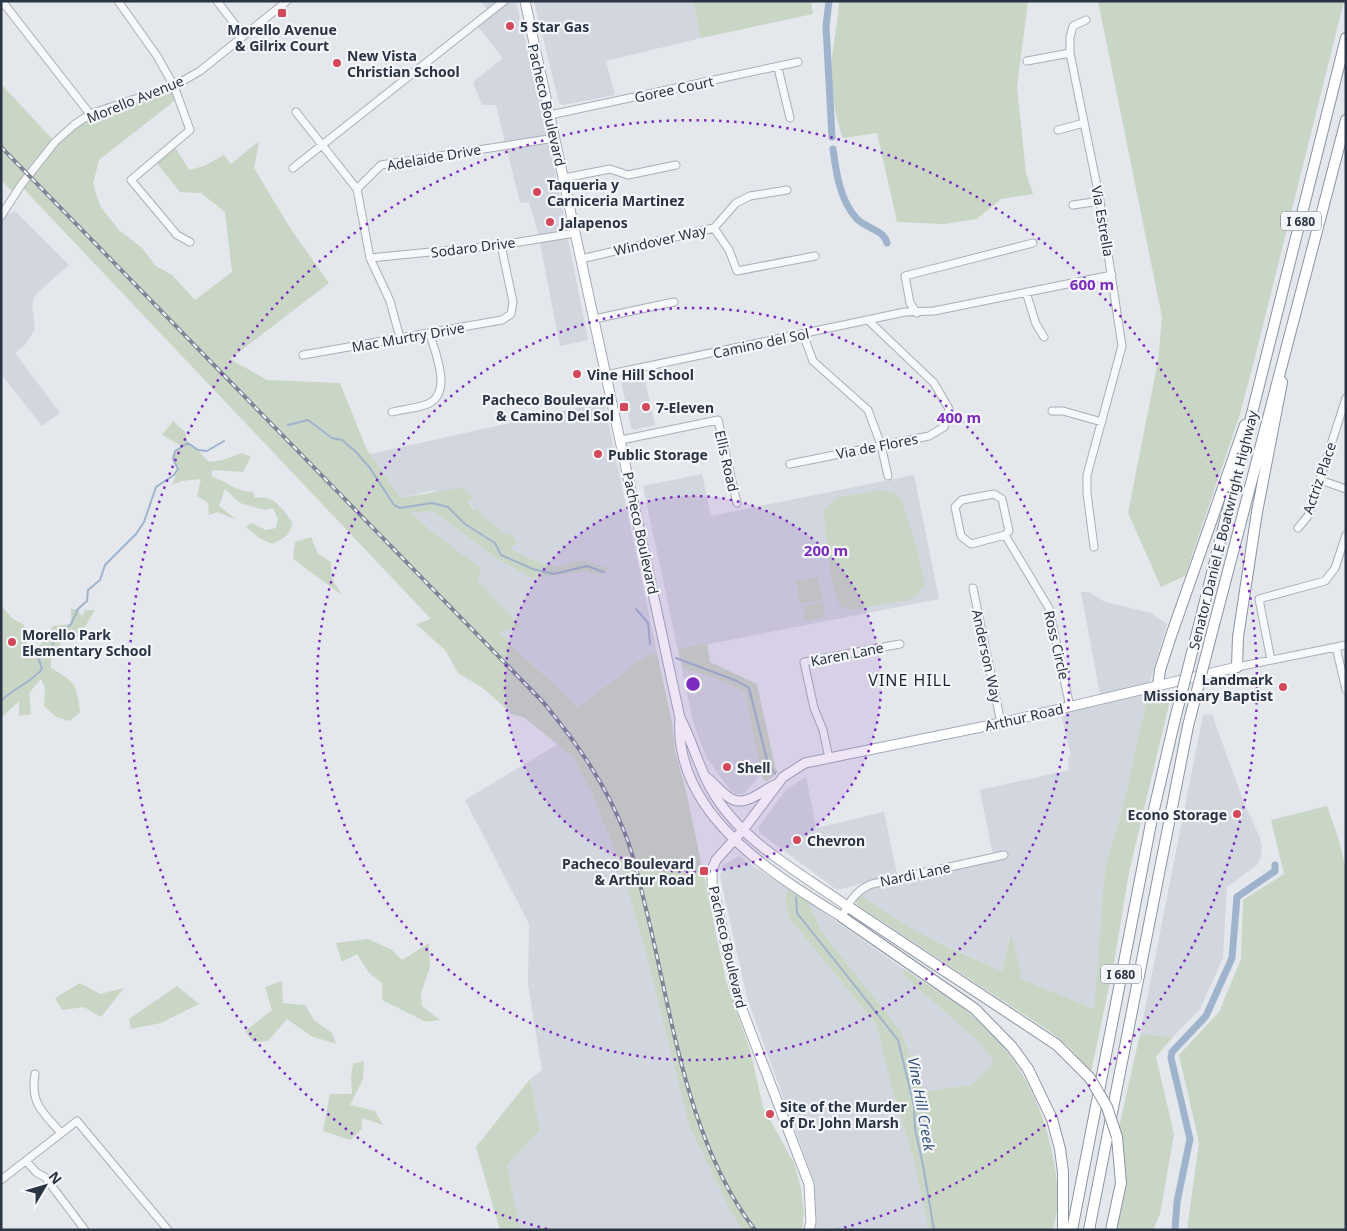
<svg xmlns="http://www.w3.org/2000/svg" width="1347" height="1231" font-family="'Noto Sans',sans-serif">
	<rect width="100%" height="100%" fill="#e4e7ec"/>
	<!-- built -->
	<path fill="#d2d6de" d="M481 1H516L547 131 588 340 560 346 538 233 529 202 520 203 496 105H482L473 82 503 58 475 23 489 12Z
		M534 1H693L701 38 606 61 615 95 563 105 559 103Z
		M15 211 69 265 36 294 32 305 35 329 26 344 15 353 60 413 42 426 1 374V217Z
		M642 367 655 425 634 430 631 428 621 381 636 369Z
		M604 402 657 653 644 657 578 707 497 631 520 627 435 534 411 513 433 511 497 559 532 578 585 572 602 575 580 560 557 567 533 560 509 549 517 542 515 539 510 533 507 536 482 515 477 508 474 510 468 500 473 497 436 493 435 490 401 498 370 454Z
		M702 474 711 516 914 475 939 599 678 650 643 486Z
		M1081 592H1088L1105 602 1151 613 1167 624 1151 678 1122 811 1105 867 1094 1009 1022 979 1010 934 1002 971 920 934 883 912 861 894 870 889 994 861 980 790 1069 770 1068 757 1071 756 1060 709 1101 699Z
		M682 668 712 677 745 692 761 774 744 794H735L731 791 706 757 693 722Z
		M1212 714 1244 803 1260 838 1262 847 1261 857 1257 865 1227 887 1223 958 1200 1009 1173 1037 1140 1034 1203 715Z
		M558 744 573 757 591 792 620 864 716 1182 743 1230H520L507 1165 540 1130 530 1079 542 1070 528 985 529 924 465 800Z
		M806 776 816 828 884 812 897 874 837 890 760 833 758 828 785 791Z
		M739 856 787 889 785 898 789 918 876 1024 891 1085 912 1154 929 1230H815L814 1181 747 998 720 876 723 865Z
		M807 901 904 969 903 975 981 1044 995 1062 972 1085 925 1091 900 1030 822 932Z"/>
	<!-- green -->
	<path fill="#c9d6c5" d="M693 1H811L813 14 701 38Z
		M839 1H1028L1017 87 1026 173 1033 194 1001 199 977 219 944 224 897 222 877 133 843 138C836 120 830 86 831 66 833 44 838 23 839 1Z
		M1098 1H1344L1251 373 1239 417 1185 576 1161 587 1128 513 1158 361 1162 317Z
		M1 84 55 142 90 114 174 86 178 98 99 160 93 184 100 206 119 230 142 248 156 266 172 275 195 300 232 272 225 212 201 193 180 192 154 160 173 144 189 170 204 166 224 155 231 164 259 141 254 168 290 228 329 283 230 359 267 380 340 383 367 450 401 498 463 487 473 497 468 500 473 510 477 508 482 515 507 536 510 532 517 542 510 549 533 560 557 567 580 560 608 568 603 575 585 572 532 578 497 559 433 511 411 513 435 534 481 568 477 580 521 627 498 632 578 707 644 657 657 653 672 723 675 752 686 791 726 981 751 1053 763 1107 794 1163 801 1188 804 1213 802 1230H743L731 1212 690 1127 643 941 620 864 591 792 573 757 525 718 512 714 483 688 458 673 445 650 416 624 431 619 21 186 15 194 1 180Z
		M173 421 185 432 188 443 198 450 209 462 223 460 242 453 251 457 243 472 212 470V477C230 482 233 491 253 492L255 498C274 494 282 509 292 522 291 536 284 538 272 544L259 538 246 527 251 523 266 530 276 528 278 519 273 508 265 510 240 503 225 489 219 506 237 520 218 512 209 515 208 503 197 496 201 479 182 481 172 485 178 469 173 459 175 451 181 446 162 435Z
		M879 490 895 493 901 499 917 549 925 584 916 596 907 600 849 610C844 608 840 606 838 601 832 589 822 521 825 509L836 498Z
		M311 537 318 554 331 562 332 579 342 595 293 559 295 542Z
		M818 577 823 600 800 604 796 581Z
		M819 602 823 603 825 617 806 621 802 607Z
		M1 605 12 618 24 625 26 641 33 656 53 626 71 624V609H78L82 617 85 610H95L80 635 71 642 61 638 60 650H51V668C75 682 77 684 80 712L70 721 56 717 44 706 45 688 41 679 29 693 31 714 19 716V701L1 718Z
		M707 643 710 662 757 684 775 767 778 772 767 781 764 780 761 774 745 692 712 677 682 668 678 650Z
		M1172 692 1129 872 1114 963 1091 1072 1068 1046 1049 1031 857 905 856 900 861 894C903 929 952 949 1002 971L1011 932 1022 979 1094 1009 1105 867 1122 811 1147 697Z
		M1327 806 1338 837 1346 869V1230H1187L1199 1142 1179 1055 1219 1012 1241 959 1243 900 1284 874 1271 820Z
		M787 889 807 901 822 932 900 1030 925 1091 972 1085 994 1062 981 1044 903 975 904 969C935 990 971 1010 996 1038 1035 1081 1056 1142 1058 1199 1058 1209 1055 1220 1053 1230H929L912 1154 891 1085 876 1024 789 918 785 898Z
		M368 939 392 950 402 960 429 943 430 967 421 993 422 1006 440 1020 426 1022 382 1000V983L369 973 357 954 342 962 336 943Z
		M282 981 283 1003 305 1005 314 1020 332 1033 336 1044 311 1036 287 1019 268 1041 253 1042 245 1031 272 1010 265 987Z
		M80 983 100 994 124 988 101 1017 84 1007 62 1010 55 998Z
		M177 986 199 1004 161 1023 131 1029 129 1019Z
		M1140 1034 1173 1037 1156 1057 1174 1134 1160 1214 1153 1230H1111L1119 1200V1127Z
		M364 1061 363 1079 350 1105 375 1111 383 1125 362 1118V1129L350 1140 323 1131 330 1094H352L351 1077 353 1064Z
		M530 1079 540 1130 507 1165 520 1230H500L476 1147Z"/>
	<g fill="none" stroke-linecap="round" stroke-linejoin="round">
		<!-- stream -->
		<path stroke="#9fb4cc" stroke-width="2" d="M288 425 308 420 332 438 342 440 356 452 370 468 394 505 400 508 432 503 448 507 465 524 495 543 501 555 533 569 554 574 587 566 604 572
			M636 609 648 623 650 644
			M676 658 737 681 749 688 767 760 775 774
			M1 701C13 688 31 683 42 669L38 657 51 649 55 639 71 624 78 609 87 601 88 590 100 580 105 565 136 534 144 522 156 487 174 475 178 469 173 459 175 451 188 443 198 450 207 451 224 441
			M796 897 797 913 898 1040 914 1106 915 1129 923 1165 934 1230"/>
		<!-- canal -->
		<path stroke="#9fb4cc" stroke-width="7" d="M829 1 826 26 832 137
			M833 149C836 172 840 201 857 219 866 228 884 230 887 243
			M1175 1230 1177 1202 1190 1139 1171 1058 1172 1052 1206 1016 1232 958 1237 897 1275 871V865"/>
		<defs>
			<path id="minor" d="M2 1 90 114
				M118 1 157 56 174 86 190 130 131 180 177 235 190 242
				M217 1 243 35
				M1086 20 1073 26 1070 37V53L1100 201 1122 346 1087 475V493L1094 547
				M1027 61 1070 53
				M778 68 790 118
				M296 112 357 189 370 258 390 301 400 338
				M550 115 798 62
				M1058 130 1084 123
				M293 168 504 1
				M564 178 610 169 628 175 676 165
				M357 189 381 165 555 138
				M1073 205 1100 201
				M1 216 21 185 55 142 74 125 90 114 174 86 200 71 287 1
				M714 228 729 250 737 271 815 256
				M370 258 501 245 575 233
				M581 259 714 228 736 203 750 196 787 190
				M1026 292 1036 324 1044 337
				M917 313 910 303 905 276 1033 243
				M594 319 674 302
				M803 334 813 361 868 410 881 445 888 476
				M303 355 502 320 511 314 513 302 501 245
				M606 375 905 312 934 311 1112 275
				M1052 411H1063L1102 422
				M392 412C404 409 420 408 430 403 452 390 435 353 430 334
				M621 440 718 420 737 503
				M790 464 929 436 944 427 949 409 934 383 869 321
				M1320 480 1346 489
				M994 494 1002 499 1009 531 1005 535 971 544 961 536 955 507 962 500Z
				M1298 528 1308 516 1346 398
				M1005 535 1049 608 1070 707
				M973 588 1001 723
				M1336 647 1346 690
				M1271 660 1259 599 1325 581 1335 568 1346 535
				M1237 667 1346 645
				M829 758 823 730 814 708 804 662 900 644
				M842 917C849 902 856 890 872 884L1004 855
				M35 1074C30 1104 43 1112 61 1133
				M26 1161 37 1173 45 1177 85 1230
				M1 1180 77 1121 168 1230"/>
			<path id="major" d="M525 1 680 718C692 740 698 765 710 787 739 841 799 872 847 906
				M680 718C673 813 772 874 842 917
				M706 777C713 782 719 790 727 796 744 810 760 791 777 784
				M809 1230 811 1222 809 1184 738 999 712 883V870L716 860 743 830 783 777 805 763 1001 723 1237 667"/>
			<path id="highway" d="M1197 633 1346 38
				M1210 640 1346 120
				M1237 667 1238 637 1257 512 1282 382
				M1158 685 1160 670 1172 633 1245 425
				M847 906 1057 1045 1090 1078
				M842 917 975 1009 1012 1047 1028 1069 1052 1119 1060 1149 1063 1172V1230
				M1072 1230 1152 818 1175 719
				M1089 1230 1188 726
				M1111 1230 1121 1183 1117 1137"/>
		</defs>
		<!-- minor casing -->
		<use href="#minor" stroke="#a9aeb7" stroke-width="9"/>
		<!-- major casing -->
		<use href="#major" stroke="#a3abb8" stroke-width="11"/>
		<!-- highway casing -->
		<use href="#highway" stroke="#8b94a3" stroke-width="12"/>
		<!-- minor -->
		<use href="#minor" stroke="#f7f8fa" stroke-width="7"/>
		<!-- major -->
		<use href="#major" stroke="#fff" stroke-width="9"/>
		<!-- highway -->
		<use href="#highway" stroke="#fff" stroke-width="10"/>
		<defs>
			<path id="rail" d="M1 147 543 702C577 743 607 786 626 836 636 862 641 890 648 917 673 1021 688 1143 755 1230"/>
		</defs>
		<!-- rail casing -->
		<use href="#rail" stroke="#7d8696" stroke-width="4"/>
		<!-- rail -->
		<use href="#rail" stroke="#f4f6f9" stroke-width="2" stroke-dasharray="5.5" stroke-linecap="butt"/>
		<defs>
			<path id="highway-bridge" d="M1175 719 1197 633
				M1188 726 1210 640
				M1090 1078 1107 1107 1117 1137"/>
		</defs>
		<!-- highway-bridge casing -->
		<use href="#highway-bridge" stroke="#8b94a3" stroke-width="12" stroke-linecap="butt"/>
		<!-- highway-bridge -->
		<use href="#highway-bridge" stroke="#fff" stroke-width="10"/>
	</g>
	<!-- distance rings -->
	<circle cx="693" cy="684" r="188" fill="#7b2cbf" fill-opacity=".12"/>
	<g fill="none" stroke="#7b2cbf" stroke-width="2.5" stroke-dasharray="2.5 5">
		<circle cx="693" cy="684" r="188"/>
		<circle cx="693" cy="684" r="376"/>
		<path d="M547 1229A564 564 0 1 1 839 1229"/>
	</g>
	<!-- markers -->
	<g fill="#d1495b" stroke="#f4f6f9" stroke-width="2">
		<rect x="277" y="8" width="10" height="10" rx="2.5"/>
		<circle cx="510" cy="26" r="5"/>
		<circle cx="337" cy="63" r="5"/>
		<circle cx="537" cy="192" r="5"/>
		<circle cx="550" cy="222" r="5"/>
		<circle cx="577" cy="374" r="5"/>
		<rect x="619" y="402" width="10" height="10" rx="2.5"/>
		<circle cx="646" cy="407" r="5"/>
		<circle cx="598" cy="454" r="5"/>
		<circle cx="12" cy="642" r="5"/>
		<circle cx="1283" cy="687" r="5"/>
		<circle cx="727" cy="767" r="5"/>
		<circle cx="1237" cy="814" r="5"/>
		<circle cx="797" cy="840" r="5"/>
		<rect x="699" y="866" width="10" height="10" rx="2.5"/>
		<circle cx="770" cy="1114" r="5"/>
	</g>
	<g text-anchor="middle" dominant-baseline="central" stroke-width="4.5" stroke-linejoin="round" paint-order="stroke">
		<!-- shield labels -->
		<g fill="#f4f6f9" stroke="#676e7b" stroke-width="1">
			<rect x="1281" y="211.5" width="40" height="19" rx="4"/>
			<rect x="1101" y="964.5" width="40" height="19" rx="4"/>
		</g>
		<g font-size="12" font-weight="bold" fill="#2b3445">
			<text x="1301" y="221">I 680</text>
			<text x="1121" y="974">I 680</text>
		</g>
		<!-- poi labels -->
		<g font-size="14" font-weight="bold" fill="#2b3445" stroke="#f4f6f9" text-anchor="start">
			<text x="520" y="26">5 Star Gas</text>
			<text x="282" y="29" text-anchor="middle">Morello Avenue<tspan x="282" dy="16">&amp; Gilrix Court</tspan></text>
			<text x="347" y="55">New Vista<tspan x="347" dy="16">Christian School</tspan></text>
			<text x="547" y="184">Taqueria y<tspan x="547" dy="16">Carniceria Martinez</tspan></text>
			<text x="560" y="222">Jalapenos</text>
			<text x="587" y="374">Vine Hill School</text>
			<text x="614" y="399" text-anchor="end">Pacheco Boulevard<tspan x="614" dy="16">&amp; Camino Del Sol</tspan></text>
			<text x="656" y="407">7-Eleven</text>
			<text x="608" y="454">Public Storage</text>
			<text x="22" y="634">Morello Park<tspan x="22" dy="16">Elementary School</tspan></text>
			<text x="1273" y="679" text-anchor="end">Landmark<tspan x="1273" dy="16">Missionary Baptist</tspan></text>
			<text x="737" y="767">Shell</text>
			<text x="1227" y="814" text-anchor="end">Econo Storage</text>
			<text x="807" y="840">Chevron</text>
			<text x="694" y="863" text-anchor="end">Pacheco Boulevard<tspan x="694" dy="16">&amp; Arthur Road</tspan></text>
			<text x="780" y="1106">Site of the Murder<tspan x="780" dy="16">of Dr. John Marsh</tspan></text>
		</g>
		<!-- street labels -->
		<g font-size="14" fill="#2b3445" stroke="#f4f6f9">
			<text transform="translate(674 89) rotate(-12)">Goree Court</text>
			<text transform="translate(135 99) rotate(-22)">Morello Avenue</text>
			<text transform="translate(547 105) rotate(77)">Pacheco Boulevard</text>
			<text transform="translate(434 157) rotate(-10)">Adelaide Drive</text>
			<text transform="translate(1103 221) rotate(80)">Via Estrella</text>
			<text transform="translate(660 240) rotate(-13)">Windover Way</text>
			<text transform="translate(473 247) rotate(-7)">Sodaro Drive</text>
			<text transform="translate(408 337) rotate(-10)">Mac Murtry Drive</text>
			<text transform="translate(761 343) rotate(-12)">Camino del Sol</text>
			<text transform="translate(877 446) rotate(-11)">Via de Flores</text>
			<text transform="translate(727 461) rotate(77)">Ellis Road</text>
			<text transform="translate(1319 478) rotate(-71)">Actriz Place</text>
			<text transform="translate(1223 530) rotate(-76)">Senator Daniel E Boatwright Highway</text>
			<text transform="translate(641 533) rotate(78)">Pacheco Boulevard</text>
			<text transform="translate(1057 645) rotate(77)">Ross Circle</text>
			<text transform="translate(847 654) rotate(-11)">Karen Lane</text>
			<text transform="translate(987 656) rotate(78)">Anderson Way</text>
			<text transform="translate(1024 717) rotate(-13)">Arthur Road</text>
			<text transform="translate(915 874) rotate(-12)">Nardi Lane</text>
			<text transform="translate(728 947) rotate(77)">Pacheco Boulevard</text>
		</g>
		<!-- water labels -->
		<g font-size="15" font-style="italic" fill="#34527a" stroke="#f4f6f9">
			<text transform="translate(922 1104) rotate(80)">Vine Hill Creek</text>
		</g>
		<!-- quarter labels -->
		<g font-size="16" letter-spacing="1" fill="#1d2536" stroke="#f4f6f9">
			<text x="910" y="680">VINE HILL</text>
		</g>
	</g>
	<circle cx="693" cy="684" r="8" fill="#7b2cbf" stroke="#f4f6f9" stroke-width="2.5"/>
	<g font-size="15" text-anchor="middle" font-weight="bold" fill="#7b2cbf" stroke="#f4f6f9" stroke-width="4.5" stroke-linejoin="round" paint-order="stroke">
		<text x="1092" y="290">600 m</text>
		<text x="959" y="423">400 m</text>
		<text x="826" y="556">200 m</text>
	</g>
	<!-- border -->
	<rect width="1347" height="1231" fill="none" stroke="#2b3445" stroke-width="5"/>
	<!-- north arrow -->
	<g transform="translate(45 1186) rotate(52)" stroke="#f4f6f9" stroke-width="4" paint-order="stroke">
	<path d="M0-4L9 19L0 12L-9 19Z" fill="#2b3445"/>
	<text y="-8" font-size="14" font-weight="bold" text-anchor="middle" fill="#2b3445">N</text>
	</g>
</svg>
